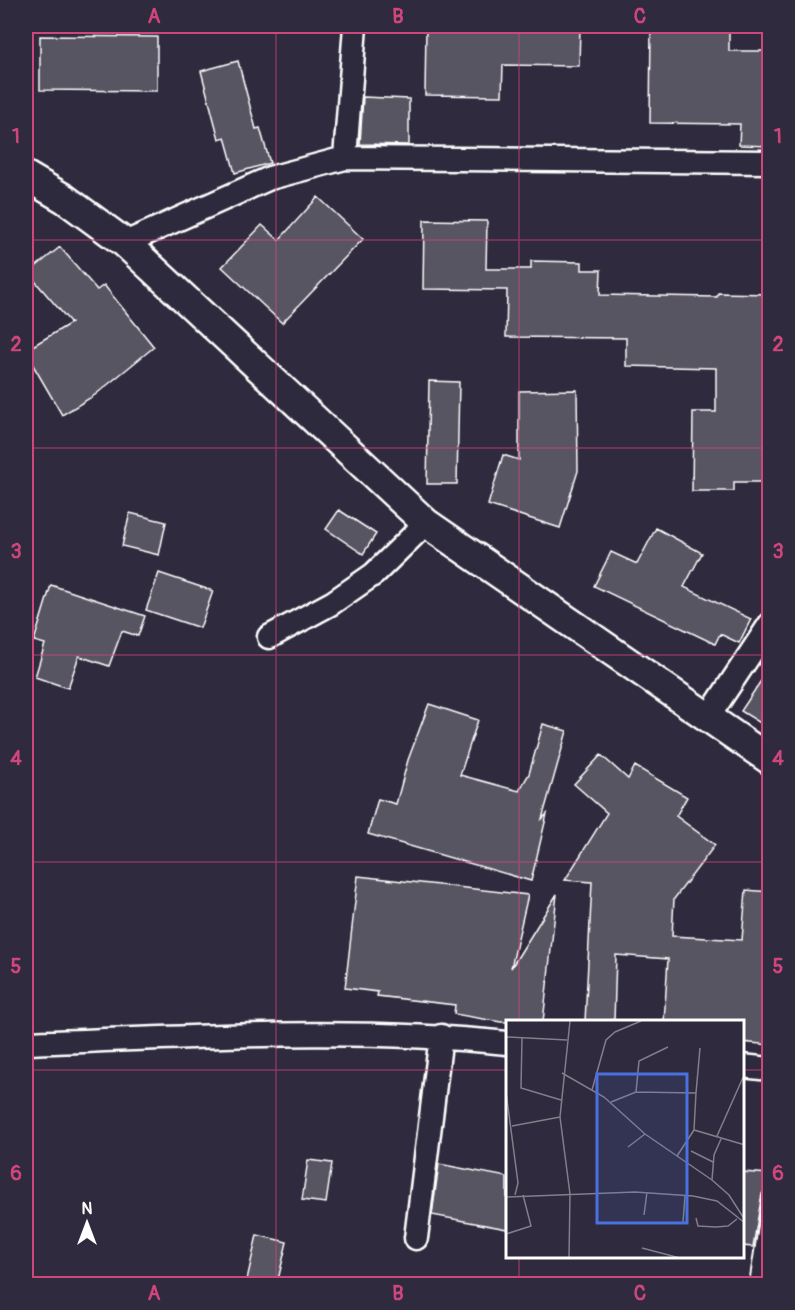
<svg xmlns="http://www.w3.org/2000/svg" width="795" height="1310" font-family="Pangolin,sans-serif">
	<rect width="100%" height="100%" fill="#2f2a3d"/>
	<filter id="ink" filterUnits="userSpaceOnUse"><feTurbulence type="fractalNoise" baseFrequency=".0167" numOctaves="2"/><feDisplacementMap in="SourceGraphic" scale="12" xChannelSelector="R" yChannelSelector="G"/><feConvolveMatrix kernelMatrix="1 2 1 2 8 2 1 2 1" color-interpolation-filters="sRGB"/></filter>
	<g filter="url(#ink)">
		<!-- building -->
		<path fill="#595564" stroke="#fff" stroke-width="1.5" d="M426 26H580L579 66 503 65 502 96 425 95Z
			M651 26H729V51H770V146L739 145 740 124 650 123Z
			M40 36 157 37V91L40 90Z
			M238 61 256 129 260 128 270 163 235 173 225 137 219 139 201 71Z
			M363 97 409 99V145L360 144Z
			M318 197 363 239 282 323 222 267 262 225 279 240Z
			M424 220 487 221 486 269H531V261L582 262V270H601L600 295 717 297 718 293 770 294 766 413H770V482H734V491H692L693 412H716V368L626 366V338L506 337 507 290 423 289Z
			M60 247 97 290 104 285 154 347 95 395 62 415 26 353V350L71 323 28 273Z
			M429 381 459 382 457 484H427Z
			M577 390 578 471 560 528 488 505 503 455 519 460V391Z
			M339 510 376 534 363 554 326 529Z
			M130 513 166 522 159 555 122 546Z
			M656 528 702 553 684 587 751 619 739 643 720 634 715 644 594 586 611 552 637 564Z
			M159 573 213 591 200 628 146 610Z
			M51 585 145 616 138 636 122 631 109 666 79 656 68 688 35 677 45 644 34 641Z
			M770 667V729L741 711Z
			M429 704 478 720 460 775 519 791 529 774 543 724 567 731 542 819 547 814 531 881 368 834 378 799 396 804 408 760Z
			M601 755 628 779 635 766 687 797 676 816 715 845 674 899 672 936 742 940 746 890 770 892 767 974H770V1045L742 1042V1022H664L668 959 616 955 614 1022H585L592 882 565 880 607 813 574 784Z
			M358 876 528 895 511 968 557 894 543 1022H501L454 1014 455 1005 377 996 378 992 345 988Z
			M308 1160 332 1163 326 1203 302 1200Z
			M439 1164 507 1177V1229L432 1215Z
			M742 1172 770 1174V1187L762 1194 753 1247 742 1246Z
			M257 1235 287 1242 277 1284H246Z"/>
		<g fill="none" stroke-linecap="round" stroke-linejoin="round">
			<defs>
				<path id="service" d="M756 1284 770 1195"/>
				<path id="minor" d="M345 158 355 26
					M125 243 270 178 345 158 770 162
					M269 637 332 603 374 574 426 523
					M707 719 770 624
					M26 1043C186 1038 347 1026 507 1043
					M742 1066 770 1069
					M416 1238 441 1036"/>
				<path id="tertiary" d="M26 176 65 199 125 243 426 523 770 760"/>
			</defs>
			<!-- service casing -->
			<use href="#service" stroke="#fff" stroke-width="16"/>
			<!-- minor casing -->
			<use href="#minor" stroke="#fff" stroke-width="27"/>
			<!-- tertiary casing -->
			<use href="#tertiary" stroke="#fff" stroke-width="33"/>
			<!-- service -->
			<use href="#service" stroke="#2f2a3d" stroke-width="12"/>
			<!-- minor -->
			<use href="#minor" stroke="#2f2a3d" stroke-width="22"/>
			<!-- tertiary -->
			<use href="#tertiary" stroke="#2f2a3d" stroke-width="28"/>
		</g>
	</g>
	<!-- grid -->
	<path fill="none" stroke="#ce467c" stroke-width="1.5" stroke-opacity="0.55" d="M276 26V1284M519 26V1022M26 240H770M26 448H770M26 655H770M26 862H770M26 1070H507M742 1070H770M519 1258V1284"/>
	<!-- overview -->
	<g transform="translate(506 1020)">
		<rect width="238" height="238" fill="#2f2a3d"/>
		<path fill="none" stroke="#827f8b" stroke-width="1.5" d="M0 17 61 20M16 17 15 68 55 80M56 53 98 77 139 114 206 160 223 175 239 200M86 70 100 20 109 12 135 1M0 72 12 163 9 175M130 72 133 41 162 27M190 73 194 28M105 82 130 72 190 73 188 110M6 106 54 97M211 116 239 53M122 127 139 114M185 131 207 142M171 136 188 110 239 125M206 160 208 135 215 119M0 177 129 172 187 176 211 181 239 203M138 195 141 172M190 198 192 206 210 207 222 206 231 199M177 202 179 176M0 214 25 206 17 175M136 228 174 238M63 238 64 174 54 97 64 1"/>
		<path fill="#4a71e0" fill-opacity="0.15" stroke="#4a71e0" stroke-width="3" d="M91 54H181V203H91Z"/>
		<rect width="238" height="238" fill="none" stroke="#fff" stroke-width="3"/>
	</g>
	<!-- margin -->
	<rect width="795" height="1310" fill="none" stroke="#2f2a3d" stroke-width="66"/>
	<!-- north arrow -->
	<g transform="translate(87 1223)" stroke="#2f2a3d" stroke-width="4.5" paint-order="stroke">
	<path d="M0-4.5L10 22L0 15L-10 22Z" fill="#ffffff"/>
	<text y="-9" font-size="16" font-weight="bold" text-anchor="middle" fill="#ffffff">N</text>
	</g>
	<rect x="33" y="33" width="729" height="1244" fill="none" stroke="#ce467c" stroke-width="2"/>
	<g font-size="20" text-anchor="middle" font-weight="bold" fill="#ce467c">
		<text x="154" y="23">A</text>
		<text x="398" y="23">B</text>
		<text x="640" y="23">C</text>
		<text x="16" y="143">1</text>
		<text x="778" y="143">1</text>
		<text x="16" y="351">2</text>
		<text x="778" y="351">2</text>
		<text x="16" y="558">3</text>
		<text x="778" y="558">3</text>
		<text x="16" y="765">4</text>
		<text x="778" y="765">4</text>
		<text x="16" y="973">5</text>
		<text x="778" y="973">5</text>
		<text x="16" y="1180">6</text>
		<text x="778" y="1180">6</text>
		<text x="154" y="1300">A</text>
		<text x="398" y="1300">B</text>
		<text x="640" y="1300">C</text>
	</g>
</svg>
